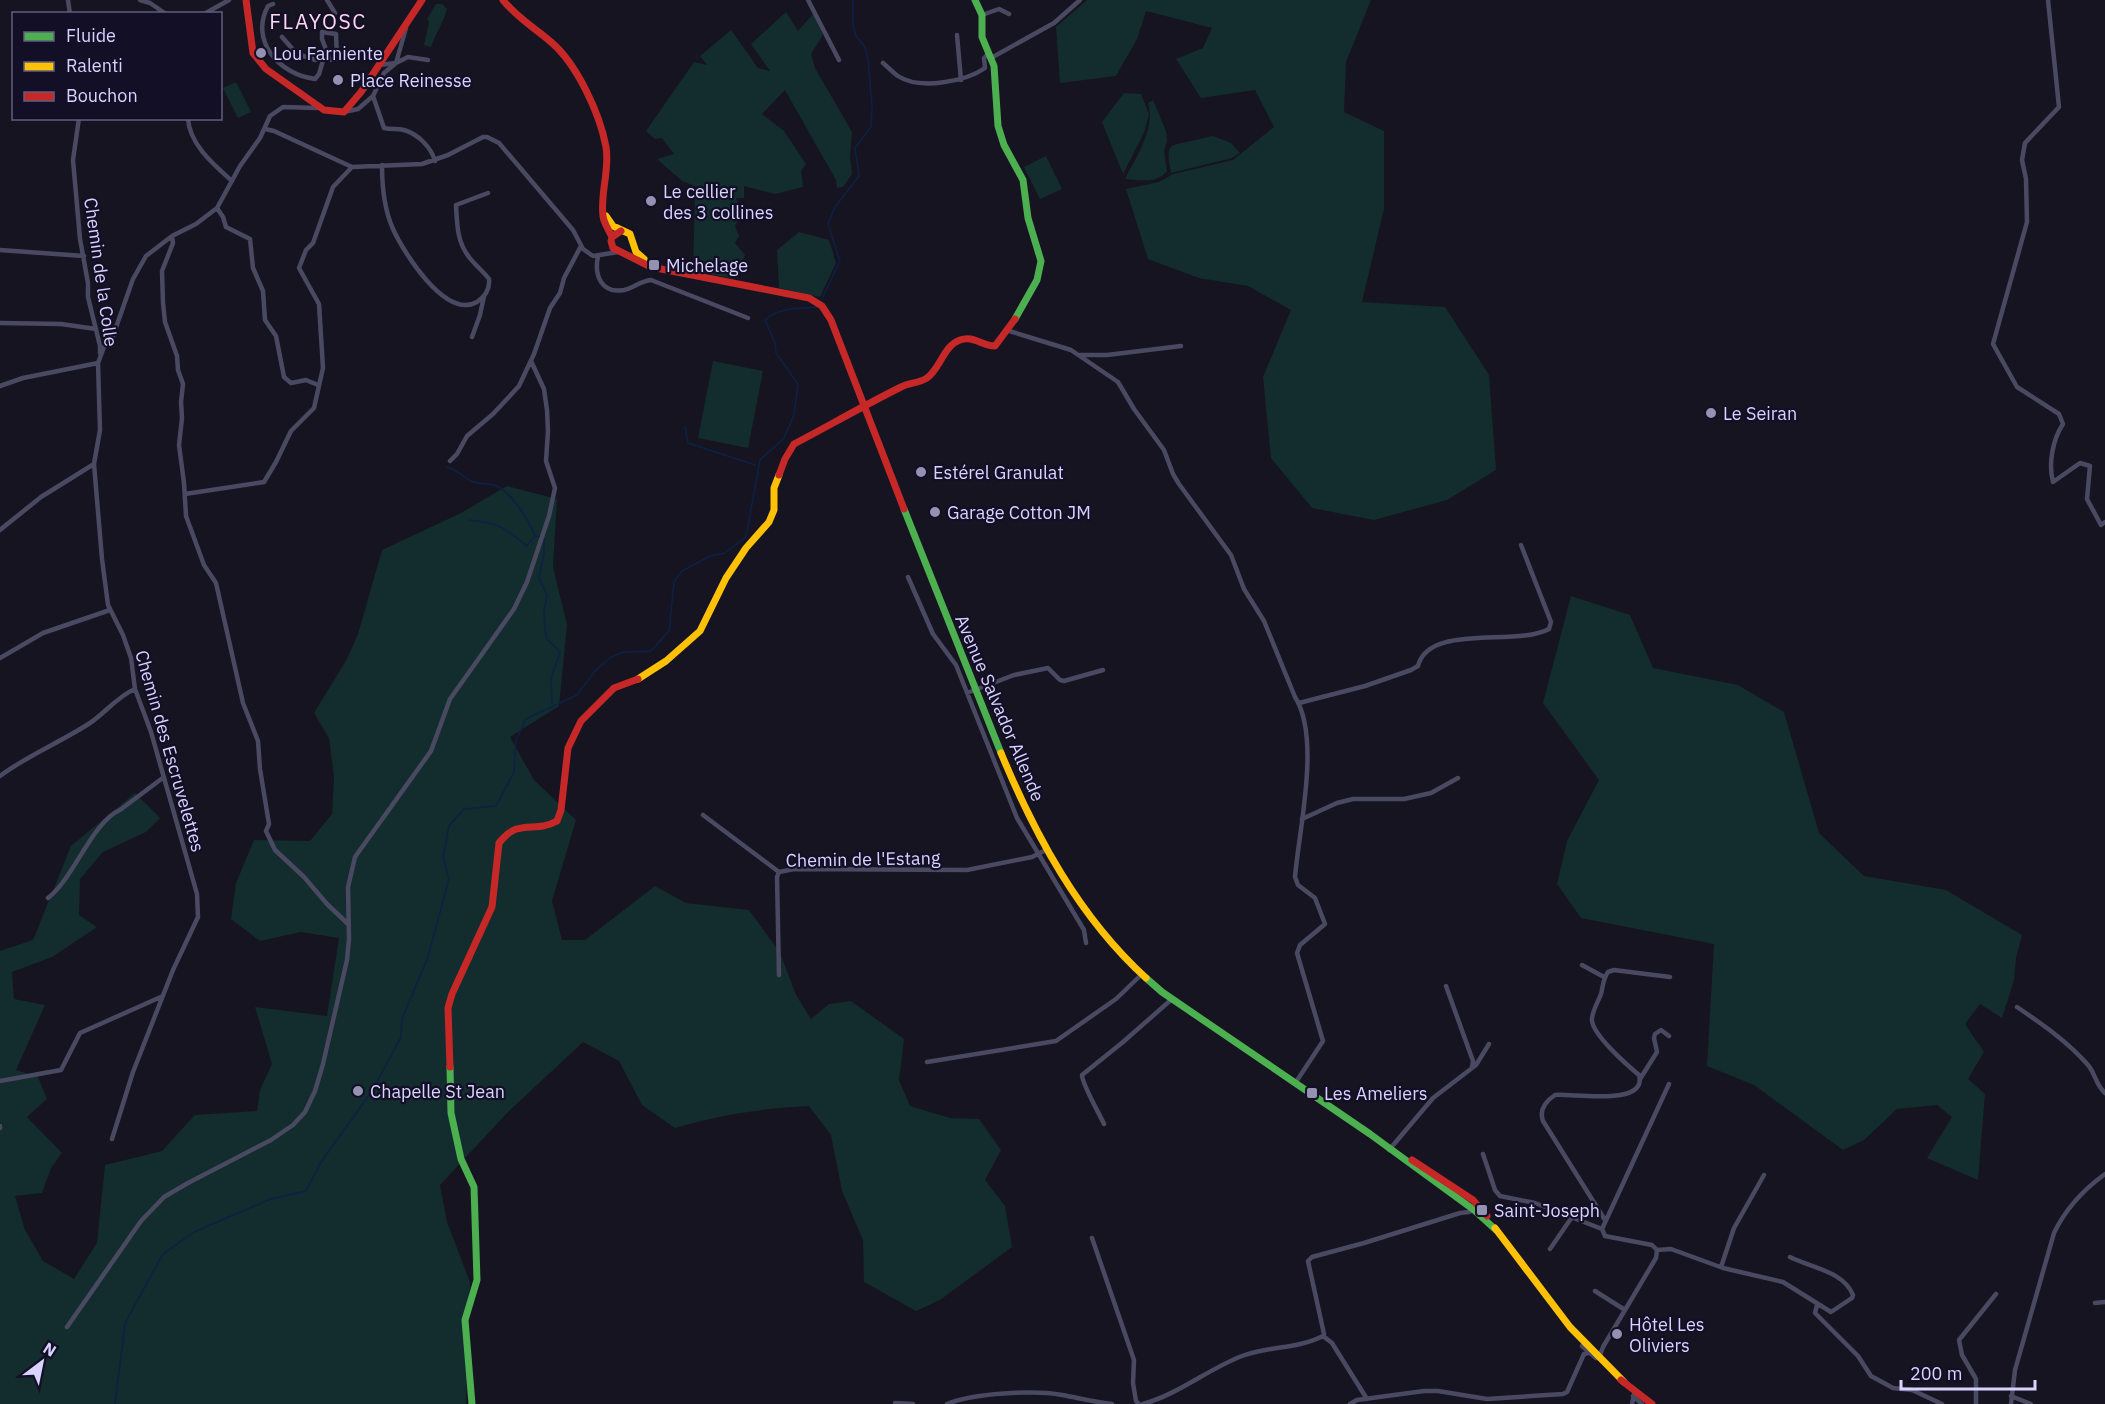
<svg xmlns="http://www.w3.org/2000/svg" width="2105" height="1404" font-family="'IBM Plex Sans',sans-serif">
	<rect width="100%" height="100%" fill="#161421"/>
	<!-- green -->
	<path fill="#132c2d" d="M1087 0H1371L1346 62 1344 112 1384 131V209L1362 302 1445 307 1489 375 1496 470 1447 500 1374 520 1312 508 1271 458 1263 377 1291 310 1248 286 1199 278 1148 259 1126 189 1159 182 1173 174 1233 160 1274 127 1255 90 1201 98 1176 59 1203 48 1212 28 1146 11 1137 39 1116 76 1060 83 1056 27Z
		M436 4H442L447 9C444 22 435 34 431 47L424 45 429 22 427 19Z
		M786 12 798 31 813 14 823 35 811 54 815 68 852 132 850 157 852 174 843 187 837 188 836 180 785 90 762 114 784 131 806 164 801 171 803 187 775 194 744 186V198H736L742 212 735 226 739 236 735 243 745 255 734 279 693 271 695 197 715 194 682 181 657 159 674 154 662 138 655 139 646 131 694 62 707 65 700 56 731 30 758 68 770 71 751 44Z
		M236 82 251 112 238 118 223 88Z
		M1124 93 1141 94 1149 114 1144 133 1123 174 1102 122Z
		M1153 100 1166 131 1167 141 1164 151 1167 171C1157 184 1140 180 1125 179 1136 157 1156 128 1148 103Z
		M1213 136 1231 143 1240 153 1232 158 1171 173C1170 164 1165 151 1173 145Z
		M1046 156 1062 189 1040 199 1024 167Z
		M799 232 829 240 836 263 820 297 779 288 777 250Z
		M713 361 763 371 748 448 698 438Z
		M507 486 557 499 553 567 567 625 559 706 510 737 534 780 576 820 552 901 562 940H585L655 886 686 903 749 910 780 953 796 995 811 1019 829 1004 851 1001 904 1039 899 1080 910 1106 950 1118 979 1119 1001 1150 985 1180 1005 1206 1012 1247 940 1300 916 1311 864 1282 863 1240 842 1191 831 1135 809 1106C763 1108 719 1115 675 1128L642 1105 619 1061 583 1042 507 1113 440 1185 447 1222 470 1282 466 1404H0V951L33 940 71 846 135 793 160 818 146 832 103 852 80 879 79 915 97 927 52 957 12 972 14 999 45 1005 16 1070 38 1077 47 1099 27 1117 62 1153 51 1168 42 1193 15 1196 25 1230 43 1261 74 1279 97 1243 105 1165 162 1151 195 1115 257 1111 260 1090 272 1064 255 1007 327 1016 339 938 301 932 260 941 231 919 236 883 254 840 310 841 332 814 334 777 329 738 314 713 347 659 358 634 382 550 461 513Z
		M1571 596 1630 615 1653 668 1738 685 1784 712 1819 833 1864 876 1946 890 2022 935 2016 958 2014 980 2002 1018 1980 1004 1965 1024 1984 1052 1968 1079 1985 1094 1978 1180 1927 1158 1952 1117 1937 1105 1897 1109 1864 1140 1843 1150 1754 1085 1707 1066 1714 944 1581 918 1557 884 1567 841 1599 780 1543 703Z"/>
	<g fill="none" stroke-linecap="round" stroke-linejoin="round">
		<!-- stream -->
		<path stroke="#0d2144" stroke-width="1.5" d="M821 301 840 261 828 224 835 207 859 176 855 148 871 127 872 106 868 60 865 47 856 36 853 25V0
			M685 426 688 443 755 465
			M447 467C457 470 462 476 471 481 478 485 486 482 494 485 510 490 529 520 535 536
			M469 520C500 523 504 528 527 546L532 539 536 536 540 537
			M544 539V554L539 578 547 595 544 611 545 630 547 639 560 652 551 678 552 704
			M115 1404 125 1323 163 1254 194 1232 271 1199 306 1191 321 1162 372 1091 401 1037 402 1019 428 957 449 879 443 857 449 826 464 809 496 806 514 772 516 741 526 719 577 695 595 671 611 657 624 652 651 651 669 631 674 582 682 571 710 556 725 553 746 537 760 460 784 438 794 415 798 384 776 353 775 343 765 320C778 307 800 309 817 307L819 305"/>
		<!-- street -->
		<path stroke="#4a4962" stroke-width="4.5" d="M68 0 70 14
			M140 0 150 3 166 14
			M327 0 335 13
			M808 0 839 60
			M2048 0 2059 107 2025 143 2022 160 2026 179 2027 222 1993 344 2017 387 2059 414 2063 424C2053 439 2048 463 2053 482L2080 463 2090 466 2087 499 2101 525 2105 522
			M273 4 268 6C249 41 280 75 315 79L319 74 324 57 316 60 297 54 282 37
			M204 14 229 0
			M982 15 999 9 1009 14
			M406 28 396 63 384 73 373 96 384 128C391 130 397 128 404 130 418 134 431 147 435 161
			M322 32 336 34 337 59 330 60 322 39Z
			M957 35 961 80
			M991 58 1054 23 1080 0
			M883 63C888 67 893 73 898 76 919 90 965 82 985 68L984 58 989 53
			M379 65 396 63 408 57 428 60
			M344 112 358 109 373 96
			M79 118 73 160 80 239 88 283V297L100 346V353
			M188 118C189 144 214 165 232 181
			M265 129 274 131 352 167 422 164 448 155 483 137H487L499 143 573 230 583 249 593 256 618 252
			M382 165C382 187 384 209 393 229 403 251 445 320 477 302 486 296 490 289 489 279 483 271 475 265 469 257 457 242 457 224 456 205L488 193
			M217 208 223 217 226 227 250 239 253 268 263 291 265 320 276 336 284 377 291 383 306 380 318 385
			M172 236 173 243 162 271 163 303 165 322 177 356 178 370 183 384 181 402 182 418 179 445 184 483 186 516 204 565 216 583 243 703 258 741 260 769 269 824 266 831 275 850 304 877 327 904 348 924
			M0 250 84 256
			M598 256C594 275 601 294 624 290 634 288 640 281 651 280L748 318
			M0 323 61 324 96 329
			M1006 330 1071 350 1118 382 1134 409 1164 450 1173 474 1179 484 1231 555 1244 589 1264 621 1295 697C1321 738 1299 829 1295 877L1298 885 1315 898 1325 924 1300 945 1297 953 1323 1041 1296 1082
			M472 337 480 315 484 296
			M1080 355H1107L1181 346
			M0 386 23 378 98 363
			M450 461 457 454 467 436 493 414 519 386 534 354 550 308 560 293 564 278 581 246
			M185 494 264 482 276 462 291 431 314 408 323 368 319 304 299 268 306 250 313 243 333 187 352 167
			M0 530 41 497 94 464
			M908 577 933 634 956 665 1017 818 1084 930 1086 943
			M0 658 43 633 110 610
			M967 693 1014 675 1048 668 1060 680 1064 681 1103 670
			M1299 703 1365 686 1411 670 1418 666C1429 623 1516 647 1549 629L1551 622 1521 545
			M0 776C28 755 61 742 90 723 105 713 118 696 135 689
			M703 815 779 872
			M1302 819 1337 803 1353 799H1404L1431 793 1458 778
			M48 898C74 878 92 822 120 810L164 777
			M1582 965 1604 977
			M779 975 777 877 779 872 794 869 967 870 1032 857 1048 849
			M1446 986 1473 1061 1472 1067
			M2017 1007C2042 1024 2068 1042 2088 1065 2095 1073 2096 1085 2105 1093
			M927 1062 1056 1041 1116 999 1142 974
			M1640 1079 1657 1052 1654 1038 1655 1034 1661 1030 1669 1036
			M0 1081 61 1070 80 1033 163 996
			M1104 1124C1099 1113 1082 1084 1082 1075L1123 1042 1172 999
			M0 1126V1128
			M112 1139 133 1072 173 970 198 917 197 894 151 732 135 689 131 658 123 635 108 605 102 559 94 464 100 430 98 363 104 347 113 336 133 279 146 256 172 236 196 224 217 208 240 166 260 138 270 116 283 107 317 108 319 106
			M1389 1150 1433 1098 1476 1065 1489 1044
			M1483 1154 1495 1190 1500 1196 1535 1203 1602 1229 1605 1236 1652 1245 1657 1250 1671 1249 1723 1268 1783 1282 1831 1312 1852 1298 1853 1295C1843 1271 1812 1268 1790 1257
			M1605 1220 1543 1121C1539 1110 1546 1101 1555 1095 1572 1093 1648 1107 1639 1075 1627 1065 1594 1036 1592 1021 1591 1013 1598 1002 1601 994 1603 986 1603 979 1608 972L1614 970 1670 977
			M1602 1229 1669 1084
			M1092 1238 1134 1360 1133 1383 1136 1401 1139 1404
			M1550 1249 1572 1217
			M1721 1267 1734 1228 1764 1175
			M1595 1291 1625 1310
			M2095 1303 2105 1302
			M1817 1305 1815 1313 1858 1356 1871 1376 1893 1388 1912 1390 1942 1404
			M67 1327 141 1221 164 1197 188 1183 271 1140 293 1125 305 1112 315 1091 323 1064 347 960 349 939 348 887 355 857 431 751 450 699 514 609 527 582 549 516 555 488 546 461 548 431 547 410 544 389 531 361
			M1323 1336 1332 1343 1367 1399
			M1582 1346 1596 1358H1599L1603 1347 1656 1258 1657 1250
			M1633 1396 1642 1404
			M2011 1396 2031 1404
			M895 1403 913 1404
			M947 1404C973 1393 1034 1390 1062 1395 1079 1398 1095 1402 1112 1404
			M1143 1404C1179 1394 1208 1369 1242 1356 1268 1346 1298 1349 1323 1336L1324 1334 1308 1261 1312 1257 1364 1243 1460 1213 1469 1212 1475 1209
			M1350 1404 1357 1400 1424 1391H1438L1487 1399 1563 1394 1567 1392 1584 1354 1593 1352
			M1632 1404 1635 1390
			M1976 1404V1379L1962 1355 1959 1340 1996 1294
			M2011 1404 2015 1370 2054 1233C2066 1208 2083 1190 2105 1174"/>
		<!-- fast -->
		<path stroke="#4caf50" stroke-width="7" d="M975 0 982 15V37L994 66 998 126 1004 145 1023 180 1028 218 1041 261 1037 280 1015 319
			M904 509 1001 753
			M1146 978 1162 992 1370 1134 1474 1210 1496 1230
			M450 1067 451 1113 461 1159 474 1187 477 1280 465 1320 472 1404"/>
		<!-- slow -->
		<path stroke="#ffc107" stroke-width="7" d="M606 216 613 226 630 234 636 252 644 259
			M638 679 666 661 700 631 726 578 746 548 769 522 774 510V488L779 475
			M1001 753C1035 835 1079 917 1146 978
			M1495 1228 1570 1327 1624 1382"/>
		<!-- jam -->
		<path stroke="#c62828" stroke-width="7" d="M246 0 253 53 266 69 324 110 344 112 361 92 422 0
			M503 0C517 18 535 28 551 42 577 64 600 114 606 147 610 170 600 193 603 216 604 224 609 230 612 237
			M621 231 612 237 611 241 613 248 651 267 809 298 822 306 831 320 904 509
			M779 475 785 459 794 444C830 425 865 405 901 387 908 383 920 383 927 378 941 368 943 346 960 340 973 335 982 346 995 346L1015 319
			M450 1067 448 1008 452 994 492 907 499 843C519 817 534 834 557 821L561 810 568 748 581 721 614 688 638 679
			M1412 1160 1473 1200 1487 1216
			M1621 1380 1652 1404"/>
	</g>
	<!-- markers -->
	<g fill="#9591b1" stroke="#130f26" stroke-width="2">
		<circle cx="261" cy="53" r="6"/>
		<circle cx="338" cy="80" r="6"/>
		<circle cx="651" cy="201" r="6"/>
		<rect x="648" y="259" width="12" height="12" rx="3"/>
		<circle cx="1711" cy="413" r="6"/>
		<circle cx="921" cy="472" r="6"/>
		<circle cx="935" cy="512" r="6"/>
		<circle cx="358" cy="1091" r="6"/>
		<rect x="1306" y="1087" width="12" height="12" rx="3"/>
		<rect x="1476" y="1204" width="12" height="12" rx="3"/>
		<circle cx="1617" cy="1334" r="6"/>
	</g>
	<g text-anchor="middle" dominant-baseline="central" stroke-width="4.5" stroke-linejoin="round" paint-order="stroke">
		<!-- poi labels -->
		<g font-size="18" fill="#d9d4ff" stroke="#130f26" text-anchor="start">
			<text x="273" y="53">Lou Farniente</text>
			<text x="350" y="80">Place Reinesse</text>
			<text x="663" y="191">Le cellier<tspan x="663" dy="21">des 3 collines</tspan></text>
			<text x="666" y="265">Michelage</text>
			<text x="1723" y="413">Le Seiran</text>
			<text x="933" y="472">Estérel Granulat</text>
			<text x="947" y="512">Garage Cotton JM</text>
			<text x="370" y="1091">Chapelle St Jean</text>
			<text x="1324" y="1093">Les Ameliers</text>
			<text x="1494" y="1210">Saint-Joseph</text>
			<text x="1629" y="1324">Hôtel Les<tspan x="1629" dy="21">Oliviers</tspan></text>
		</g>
		<!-- street labels -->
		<g font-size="18" fill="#d9d4ff" stroke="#130f26">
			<text transform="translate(101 272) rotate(82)">Chemin de la Colle</text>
			<text transform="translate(1000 708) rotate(67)">Avenue Salvador Allende</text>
			<text transform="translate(170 751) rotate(74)">Chemin des Escruvelettes</text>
			<text transform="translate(863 859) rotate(-1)">Chemin de l'Estang</text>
		</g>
		<!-- quarter labels -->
		<g font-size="21" letter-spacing="1.5" fill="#ffd6f0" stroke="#130f26">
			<text x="318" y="21">FLAYOSC</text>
		</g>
	</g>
	<!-- legend -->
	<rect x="12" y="12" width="210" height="108" fill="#130f26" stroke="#625e7d" stroke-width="1.5"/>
	<rect x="24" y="32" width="30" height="9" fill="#4caf50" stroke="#625e7d" stroke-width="1.5"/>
	<text x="66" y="42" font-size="18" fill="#d9d4ff">Fluide</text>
	<rect x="24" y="62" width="30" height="9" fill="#ffc107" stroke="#625e7d" stroke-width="1.5"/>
	<text x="66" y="72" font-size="18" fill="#d9d4ff">Ralenti</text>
	<rect x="24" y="92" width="30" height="9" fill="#c62828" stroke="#625e7d" stroke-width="1.5"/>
	<text x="66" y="102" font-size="18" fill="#d9d4ff">Bouchon</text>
	<!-- north arrow -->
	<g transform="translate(42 1362) rotate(32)" stroke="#130f26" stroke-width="4.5" paint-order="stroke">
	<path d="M0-4.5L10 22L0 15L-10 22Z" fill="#d9d4ff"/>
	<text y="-9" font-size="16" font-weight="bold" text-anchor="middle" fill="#d9d4ff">N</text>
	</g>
	<!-- scale -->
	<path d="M1901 1380v9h134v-9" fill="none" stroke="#d9d4ff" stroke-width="3"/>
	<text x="1910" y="1380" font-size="18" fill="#d9d4ff" stroke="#130f26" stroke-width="4.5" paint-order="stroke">200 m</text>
</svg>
